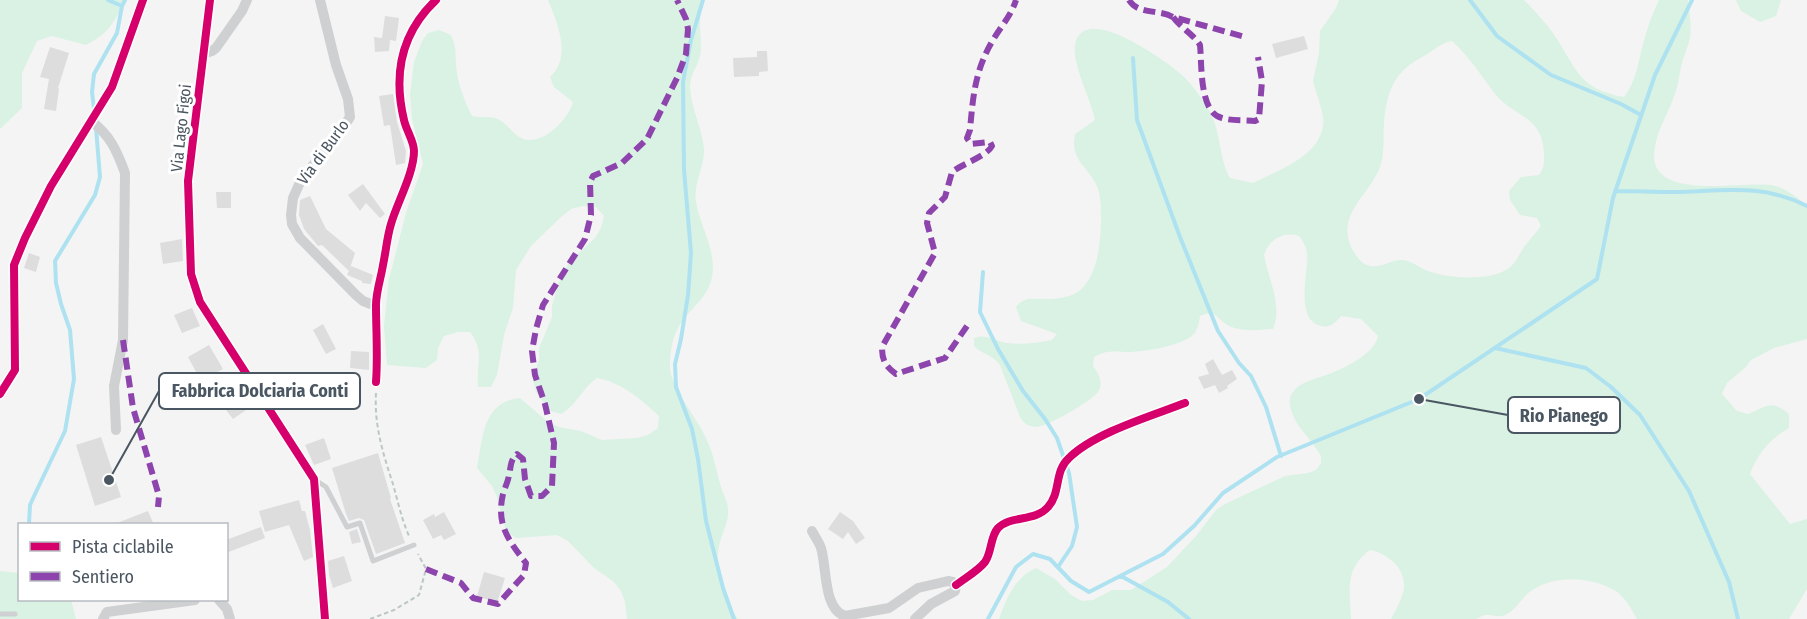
<svg xmlns="http://www.w3.org/2000/svg" width="1807" height="619" font-family="'Fira Sans Condensed',sans-serif">
	<rect width="100%" height="100%" fill="#f4f4f4"/>
	<!-- green -->
	<path fill="#d9f2e3" fill-rule="evenodd" d="M0 0H125C114 23 109 33 86 45L52 36 37 41 22 73V108L0 129Z
		M548 0H705C697 17 701 30 701 49 701 63 690 72 690 87 691 109 702 127 704 149 705 167 693 182 696 202 700 225 713 245 713 268 712 299 689 306 677 330 672 340 670 354 670 365 668 384 698 419 706 438 714 454 716 472 722 490 723 494 726 498 727 503 731 518 724 528 720 542 713 569 722 597 738 619H627L625 602 621 591 614 582 594 568 568 541 557 535 516 538 506 531 497 497 492 486 477 468C483 438 482 402 520 398L548 422 559 427 581 431 602 440 637 438 648 435 658 428 659 416C642 400 621 382 597 378 582 388 577 405 561 414L550 411 536 392 533 380 539 359V348L552 317V306L558 284 569 262 595 238 601 228 604 216 596 207 583 206 571 209 561 217 531 246 516 270 513 308 504 335 497 375 491 387H478C476 365 485 351 470 332H458L444 336 438 348 437 360 426 368 387 365 384 326 389 279 406 213 423 164 412 119 410 95 414 62 422 41 428 33 439 30 451 35C457 50 455 50 456 64 457 82 464 100 472 116 480 118 487 116 495 118 506 121 511 133 521 138 541 148 569 119 573 102L554 87 550 77C572 57 558 24 548 0Z
		M1339 0H1524C1535 11 1548 25 1557 39 1578 72 1580 89 1624 97 1636 82 1638 63 1643 44 1647 29 1652 14 1659 0H1688C1689 11 1692 26 1690 37 1689 46 1684 54 1682 63 1679 75 1678 88 1673 99 1666 118 1655 134 1654 155 1653 201 1742 181 1771 185 1784 187 1797 197 1807 206V339L1774 348 1751 360 1746 367 1727 383 1722 394 1737 411 1748 414C1768 406 1770 399 1789 414V428C1770 439 1758 453 1750 474L1790 524 1807 519V589L1789 619H1637C1631 609 1625 596 1614 590 1590 577 1558 575 1534 589 1523 595 1517 609 1507 614 1499 619 1492 614 1485 615 1482 615 1479 618 1476 619H1391C1396 609 1402 600 1404 588 1406 568 1387 553 1370 550 1344 569 1350 590 1351 619H999C1006 599 1015 577 1036 568L1055 579 1071 595 1082 601 1093 600 1112 590H1131L1167 567 1196 536 1216 510 1225 504 1285 476 1308 473 1316 470 1321 463V456C1313 441 1297 428 1292 413 1281 384 1314 380 1332 373 1348 366 1375 353 1378 336L1361 319 1341 316C1335 323 1330 328 1321 326 1294 319 1309 272 1307 253 1306 246 1303 241 1299 236 1284 231 1269 239 1264 255 1268 278 1283 306 1273 329 1260 330 1242 332 1229 326 1216 319 1217 308 1200 316 1199 322 1198 329 1194 334 1182 346 1147 351 1130 352 1116 352 1108 349 1094 357L1093 366C1098 373 1104 383 1098 392 1090 402 1047 427 1035 427 1027 426 1024 423 1020 417L1000 365C993 355 982 354 974 346V338C986 333 995 341 1007 343 1022 345 1037 343 1052 340L1057 334 1021 321 1016 307C1025 296 1032 299 1045 299 1054 299 1068 298 1076 293 1098 280 1101 241 1101 218 1101 208 1101 196 1097 186 1087 165 1070 161 1075 134L1095 120C1091 99 1072 65 1075 45 1083 0 1167 62 1182 75 1193 85 1203 100 1210 112 1221 133 1219 158 1230 178L1253 183C1279 170 1327 154 1323 117 1321 105 1316 93 1313 81L1319 53 1320 31 1336 8ZM1452 41C1469 56 1482 77 1496 95 1516 118 1542 116 1544 153 1544 163 1545 167 1539 175L1521 177 1509 191 1510 200 1520 215 1537 218 1541 226C1536 233 1529 240 1524 247 1518 256 1515 266 1504 271 1485 281 1447 278 1428 271 1420 268 1412 261 1403 260 1390 259 1380 270 1367 265 1359 262 1353 252 1350 244 1338 213 1370 194 1380 167 1385 152 1383 137 1384 122 1387 89 1395 71 1424 56 1434 50 1441 43 1452 41Z
		M1736 0H1781L1776 16 1760 22 1741 11Z
		M0 571 19 573 20 600H71L76 619H0Z"/>
	<g fill="none" stroke-linecap="round" stroke-linejoin="round">
		<!-- stream -->
		<path stroke="#aee2f0" stroke-width="4" d="M108 0 122 6
			M703 0 691 40 683 82 684 170 691 253 688 295 681 339 675 364 676 387 692 429 698 459 706 521 723 588 734 619
			M1470 0 1497 36 1551 75 1621 104 1641 115
			M1133 58 1137 120 1180 237 1218 331 1239 363 1251 376 1266 407 1281 456
			M94 109 92 92 94 74 117 33 122 6 125 0
			M1615 191C1635 191 1655 192 1675 192 1724 191 1761 183 1807 206
			M983 272 980 312 998 349 1023 391 1045 419 1057 438 1069 473 1077 527 1072 546 1058 567
			M1495 348 1586 368 1611 387 1640 415 1689 491 1729 582 1738 619
			M29 524 30 505 35 494 65 431 74 379 70 330 61 304 56 283 55 261 95 195 100 177 96 128
			M1121 576 1168 602 1189 619
			M988 619 1016 567 1033 554 1050 559 1071 581 1089 592 1163 554 1194 526 1223 493 1277 457 1419 399 1597 279 1613 198 1655 75 1692 0"/>
	</g>
	<!-- building -->
	<path fill="#ddddde" d="M385 16 399 18 396 41 390 40 389 51 375 52 374 37 382 38Z
		M1304 36 1308 49 1276 58 1272 44Z
		M50 47 69 53 58 88 59 89 56 111 44 109 49 79 40 77Z
		M757 51H767L768 71 759 72V76L734 77 733 58 757 57Z
		M393 94 397 122 406 151 405 163 396 165 390 125 384 126 379 96Z
		M363 184 385 214 380 218 366 203 360 211 348 195Z
		M216 192H231V208H217Z
		M310 196 326 229 355 253 349 271 322 245 318 246 304 229 299 215 300 200Z
		M182 239 183 261 163 264 160 243Z
		M29 253 40 257 36 272 24 268Z
		M351 266 373 275 371 284 362 283V281L347 275Z
		M192 308 200 326 182 333 174 315Z
		M323 324 336 349 326 354 313 330Z
		M209 345 223 369 201 381 188 357Z
		M351 351 369 352V370L350 368Z
		M1213 359 1222 375 1232 370 1237 379 1227 386 1228 388 1219 393 1215 385 1204 389 1198 377 1209 374 1205 364Z
		M235 390 249 408 233 419 219 401Z
		M101 437 121 497 95 506 76 445Z
		M324 438 331 459 314 465 305 445Z
		M378 453 391 498 390 499 405 543 376 554 364 520 359 518 349 521 346 514 332 468Z
		M299 500 302 511H305L310 530 313 557 304 561 289 525 265 532 259 511Z
		M148 511 154 525H117V523Z
		M444 512 456 534 444 540 441 535 433 539 423 520 434 514 435 517Z
		M840 512 853 521 865 538 856 544 848 532 843 539 828 529Z
		M261 527 265 538 226 553V540Z
		M357 529 361 542 352 544 349 532Z
		M344 556 352 581 333 588 329 575 328 561Z
		M484 572 505 578 497 603 477 596Z"/>
	<g fill="none" stroke-linecap="round" stroke-linejoin="round">
		<!-- path -->
		<path stroke="#bcc7c4" stroke-width="2" stroke-dasharray="4.5 3" stroke-linecap="butt" d="M376 393C374 425 383 454 393 484 398 502 402 521 410 538
			M370 619 394 610 419 595 426 569 418 554"/>
		<!-- lane -->
		<path stroke="#ced0d2" stroke-width="5" d="M314 479 326 487 347 527 360 523 373 561 414 545
			M0 614H15"/>
		<!-- street -->
		<path stroke="#ced0d2" stroke-width="10" d="M210 0 188 181 191 274 200 302 314 479 325 619
			M320 0 336 65 348 99 350 117 341 131 301 180 293 198 291 215 292 224 300 238 356 295 363 301 376 306
			M203 54 212 51 216 48 242 11 247 0
			M91 121C110 135 117 151 125 173L123 340 114 386 116 430
			M376 382C378 356 376 331 376 305 376 292 381 278 383 265 386 251 387 237 391 224 397 203 414 173 414 151 414 141 406 130 404 120 393 74 401 33 436 0
			M0 394 15 370 14 265 25 238 51 186 112 87 143 0
			M812 531C815 537 819 542 821 548 827 567 823 609 845 616L889 608 918 588 948 581 953 582 956 585 955 591 931 604 915 619
			M956 585C965 578 978 571 985 562 992 552 990 537 998 528 1011 515 1035 522 1048 507 1061 493 1054 471 1069 458 1094 433 1151 416 1185 403
			M219 600 227 609 230 619
			M103 619 107 612 195 600"/>
		<!-- quiet -->
		<path stroke="#8e44ad" stroke-width="6" stroke-dasharray="12 6" stroke-linecap="butt" d="M1129 0C1138 15 1159 9 1173 17L1245 37
			M1173 17C1181 28 1193 34 1200 45 1202 64 1199 113 1222 118 1232 121 1245 120 1255 121L1259 119 1262 81 1258 57
			M967 326 945 358 896 374C885 366 882 360 882 347L935 253 927 223 929 213 945 197 952 172C962 164 987 156 992 146L990 142 971 144 967 138 970 130C973 96 975 70 993 40 1001 26 1011 16 1016 0
			M123 340 133 408 159 496 158 507
			M426 569 461 583 473 598 498 604 524 575 526 563C508 540 496 524 503 494 505 487 508 482 509 475 511 467 510 460 517 454L523 459 525 479 531 496H542L552 486 554 443 545 404 535 375 532 351 536 329 543 305 585 239 591 215 590 182 593 176 622 163 647 139 677 78 686 54 688 29 686 19 677 0"/>
		<defs>
			<path id="cycleway" d="M210 0 188 181 191 274 200 302 314 479 325 619
				M376 382C378 356 376 331 376 305 376 292 381 278 383 265 386 251 387 237 391 224 397 203 414 173 414 151 414 141 406 130 404 120 393 74 401 33 436 0
				M0 394 15 370 14 265 25 238 51 186 112 87 143 0
				M956 585C965 578 978 571 985 562 992 552 990 537 998 528 1011 515 1035 522 1048 507 1061 493 1054 471 1069 458 1094 433 1151 416 1185 403"/>
		</defs>
		<!-- cycleway casing -->
		<use href="#cycleway" stroke="#fff" stroke-width="11"/>
		<!-- cycleway -->
		<use href="#cycleway" stroke="#d6006c" stroke-width="8"/>
	</g>
	<g text-anchor="middle" dominant-baseline="central" stroke-width="6" stroke-linejoin="round" paint-order="stroke">
		<!-- street labels -->
		<g font-size="16" fill="#4a5661" stroke="#fff">
			<text transform="translate(181 128) rotate(-84)">Via Lago Figoi</text>
			<text transform="translate(323 152) rotate(-54)">Via di Burlo</text>
		</g>
	</g>
	<!-- callouts -->
	<path fill="none" stroke="#4a5661" stroke-width="2" d="M109 480L159 391M1419 399L1508 415"/>
	<g fill="#4a5661" stroke="#fff" stroke-width="2">
		<circle cx="109" cy="480" r="6"/>
		<circle cx="1419" cy="399" r="6"/>
	</g>
	<g fill="#fff" stroke="#4a5661" stroke-width="2">
		<rect x="159" y="373" width="201" height="36" rx="6"/>
		<rect x="1508" y="397" width="112" height="36" rx="6"/>
	</g>
	<g font-size="18" text-anchor="middle" font-weight="bold" fill="#4a5661">
		<text x="260" y="397">Fabbrica Dolciaria Conti</text>
		<text x="1564" y="422">Rio Pianego</text>
	</g>
	<!-- legend -->
	<rect x="18" y="523" width="210" height="78" fill="#ffffff" stroke="#b7bbc0" stroke-width="1.5"/>
	<rect x="30" y="542" width="30" height="9" fill="#d6006c" stroke="#b7bbc0" stroke-width="1.5"/>
	<text x="72" y="553" font-size="18" fill="#4a5661">Pista ciclabile</text>
	<rect x="30" y="572" width="30" height="9" fill="#8e44ad" stroke="#b7bbc0" stroke-width="1.5"/>
	<text x="72" y="583" font-size="18" fill="#4a5661">Sentiero</text>
</svg>
